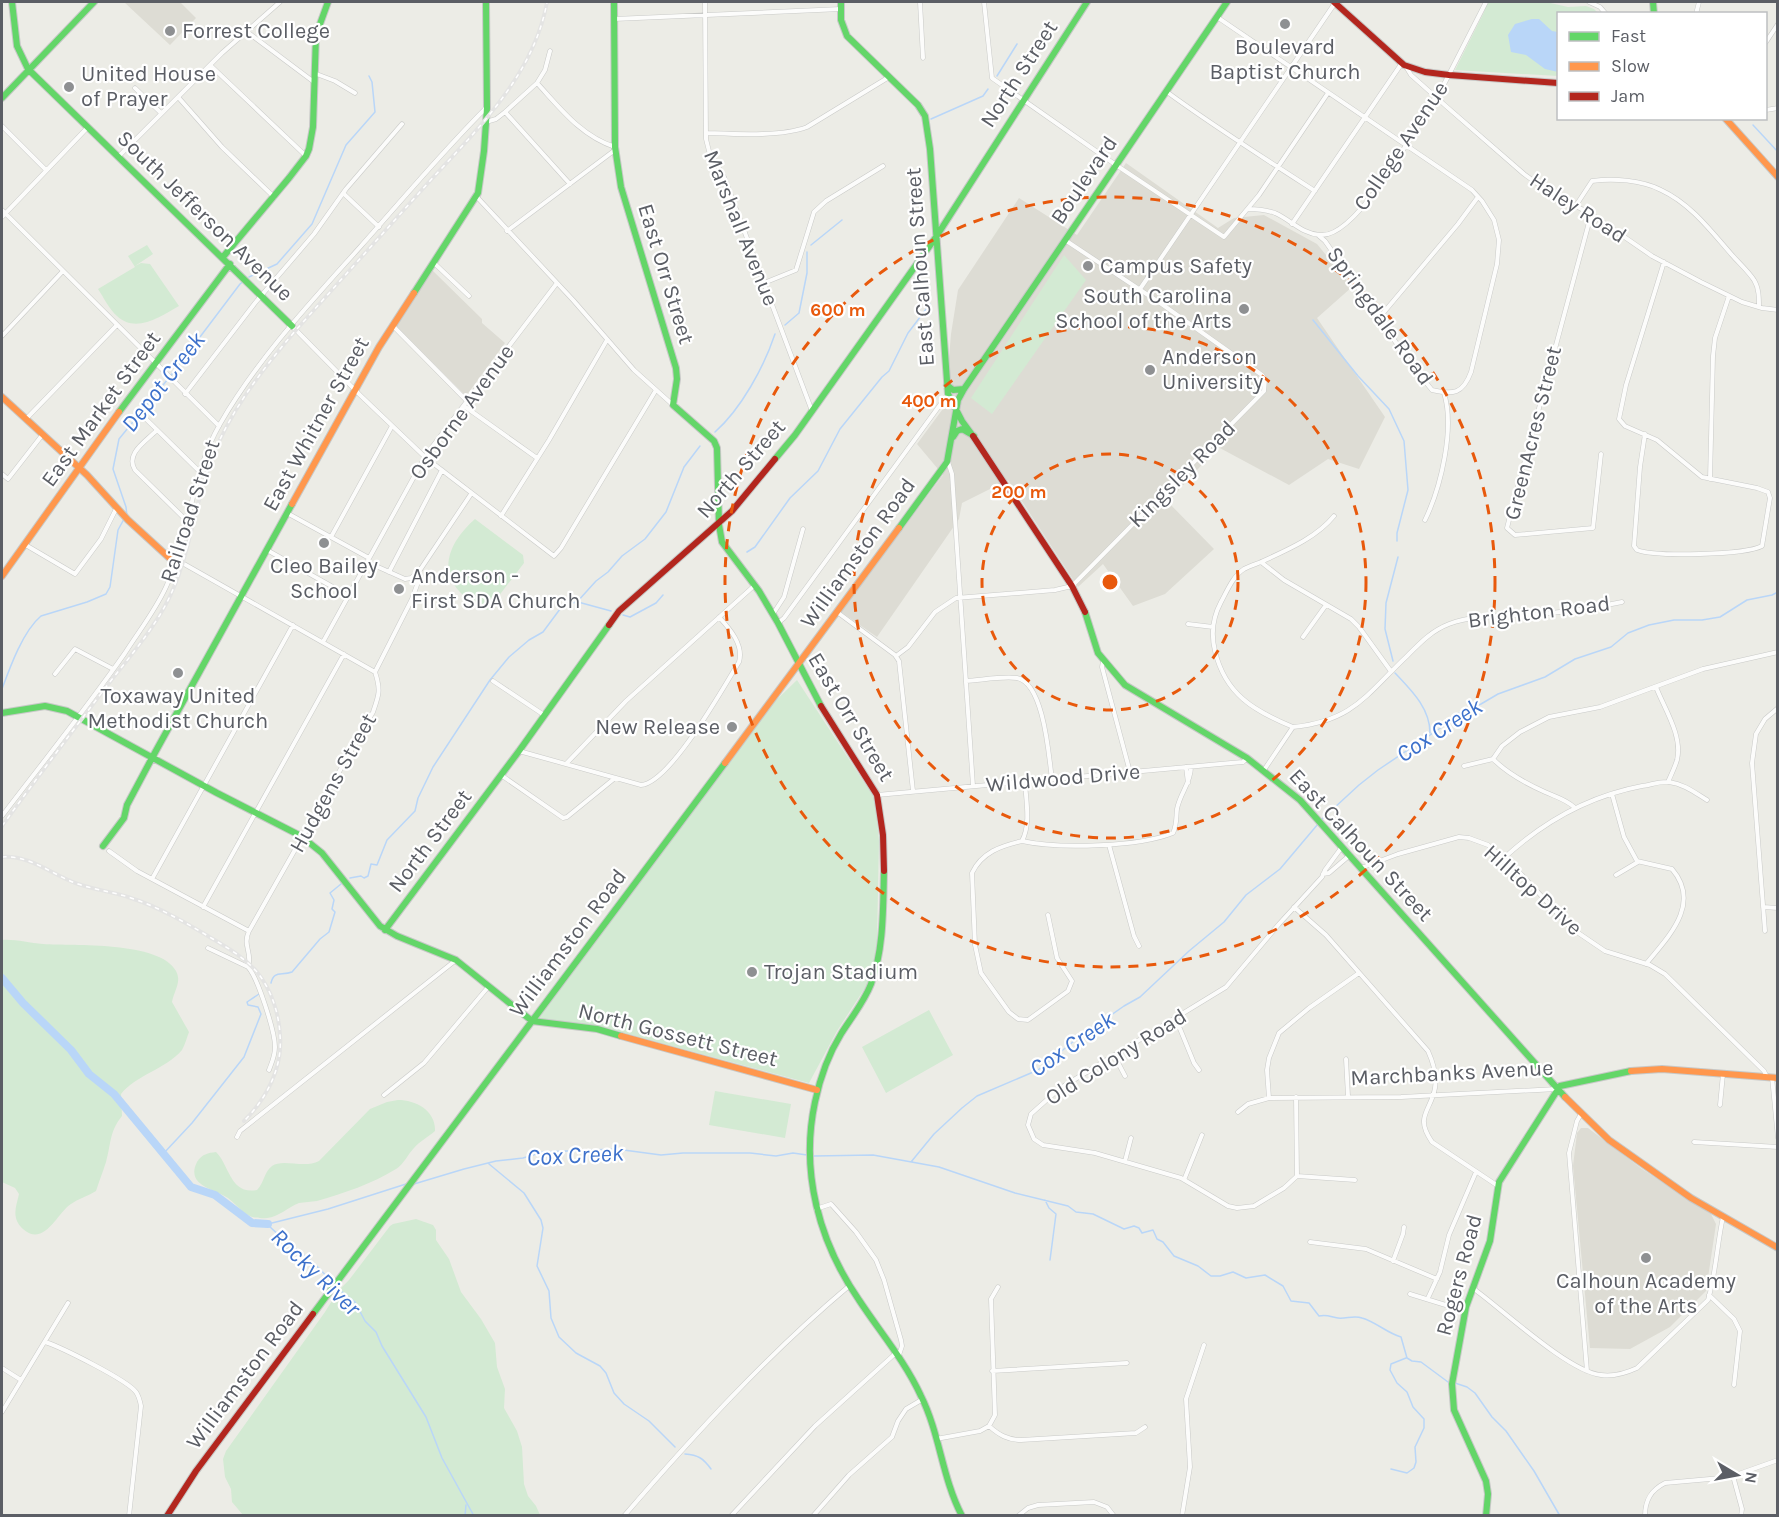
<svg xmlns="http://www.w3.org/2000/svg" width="1779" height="1517" font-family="Karla,sans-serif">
	<rect width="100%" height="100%" fill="#ecece6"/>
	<!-- education -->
	<path fill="#dddcd4" d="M124 2H180L196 18 170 45Z
		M1126 163 1218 228 1234 218 1264 215 1317 244 1352 287 1317 318 1385 417 1359 469 1328 459 1289 485 1218 447 1168 502 1214 549 1165 594 1133 606 1103 564 1078 587 1008 480 962 503 959 519 877 637 841 612 943 475 917 444 945 406 951 334 958 290 1019 198 1077 235Z
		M432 270 482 319V323L505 343 466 396 396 326Z
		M1581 1128H1588L1642 1169 1711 1214 1716 1224 1706 1291 1670 1327 1630 1349 1590 1348 1573 1166 1577 1133Z"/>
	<!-- green -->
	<path fill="#d3ead3" d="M1487 2H1546L1568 7 1586 6 1594 9 1598 13 1558 14V76L1455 70 1484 12Z
		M147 245 153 254 135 266 141 263 150 264 179 306C161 316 136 334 117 316 109 309 104 298 98 289L135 267 128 256Z
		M1064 255 1086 280 992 414 971 398Z
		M475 519 523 555 524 563 488 610C479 607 471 602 464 596 435 571 451 540 475 519Z
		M797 680 875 799 879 841 877 940 872 977 837 1031 809 1083 602 1027 532 1021 760 716Z
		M2 940C15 939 29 943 43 944 73 946 160 941 176 971 182 982 174 991 172 1002L189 1032C187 1037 185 1045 182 1050 166 1069 136 1075 121 1094L122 1116C109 1132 111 1145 106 1162 103 1172 99 1181 96 1191 88 1196 78 1199 71 1204 57 1213 44 1248 23 1229 11 1218 16 1207 19 1194L15 1188 2 1182Z
		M929 1010 953 1055 886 1093 862 1047Z
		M715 1091 791 1104 785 1138 709 1125Z
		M398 1100C416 1100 436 1111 435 1131 428 1137 420 1141 414 1148 408 1154 404 1164 396 1169 372 1184 344 1193 317 1201 311 1202 305 1202 299 1203 288 1207 279 1217 267 1218 245 1220 242 1209 228 1198 216 1189 185 1186 197 1162 202 1154 208 1153 216 1152 230 1166 230 1195 257 1190 264 1183 264 1172 272 1166 283 1158 304 1169 319 1161L370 1109 387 1102Z
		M416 1219 433 1225 436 1230V1240L449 1259 461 1292 481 1319 495 1343 497 1367 505 1389 504 1408 517 1431 522 1447 524 1484 528 1496 536 1506 540 1515H243L232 1502 231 1489 225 1477 223 1459 226 1451 325 1312 338 1291 349 1280 390 1226 393 1224Z"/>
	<!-- water -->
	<path fill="#b9d6f8" d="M1532 19H1539L1552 31 1558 32V72L1545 69 1526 55 1511 52 1508 35 1515 24Z"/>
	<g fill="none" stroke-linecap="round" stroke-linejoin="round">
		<!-- stream -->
		<path stroke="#b9d6f8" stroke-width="1.5" d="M997 76 1017 44
			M931 119 983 96 988 89
			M1753 125 1778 152
			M811 245 842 220
			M249 277 277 264 312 224 346 145 375 112 372 82 369 76
			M1313 320 1358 376 1389 409 1404 441 1408 490 1397 533V541
			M785 325 799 313 807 273V252
			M715 432C741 409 764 367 775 334
			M127 516 126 507 113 469 119 439 172 374 240 284 245 280
			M747 552 755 547 790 498 818 471 840 429 882 377 889 371 908 333 930 304
			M578 602 611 611
			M623 615 630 617 656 603 663 595
			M1393 661 1385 629 1386 603 1398 557
			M1395 673C1411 690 1430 708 1430 733
			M2 689C10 667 23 631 41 616L87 602 106 594 110 587 118 530 124 519
			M1321 820 1359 785 1378 770 1442 727 1453 716 1481 704 1498 694 1545 677 1575 659 1611 647 1628 633 1649 625 1674 620H1702L1720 617 1747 600 1772 595 1778 592
			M350 878 361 876 364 878 368 876 371 864 377 865 387 840 415 811 418 798 433 767 490 680 509 657 529 640 543 632 563 605 577 602 596 581 608 572 622 556 645 539 666 512 684 467 700 446
			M271 983C274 970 281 976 292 972L320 939 329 932 335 912 332 909 334 900 330 893 341 884
			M163 1154 192 1123 244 1057 261 1014 258 1007 248 1005 247 1002 259 994
			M911 1162 934 1134 962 1108 977 1096 1038 1070 1074 1041 1124 1006 1140 997 1189 951 1224 922 1246 895 1280 869 1318 824
			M489 1164 524 1193 541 1220 543 1228 537 1266 549 1291 551 1318 559 1337 576 1353 600 1366 606 1373 614 1393 624 1404 649 1421 675 1447
			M414 1184 464 1169 496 1161 523 1158 543 1152 616 1149 661 1155 683 1153H750L776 1156 793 1153 814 1156 873 1155 939 1167 1015 1193 1068 1206 1076 1212 1093 1214 1124 1229 1134 1226 1139 1228 1142 1233 1153 1230 1157 1239 1163 1242 1174 1256 1198 1266 1211 1276H1220L1233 1272 1246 1278 1265 1275 1283 1286 1291 1301 1309 1303 1319 1316C1327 1314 1331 1317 1338 1318 1346 1319 1354 1315 1362 1318 1376 1322 1387 1333 1401 1337L1407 1358
			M1045 1200 1049 1208 1056 1214 1050 1260
			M268 1224 328 1209 406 1184
			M268 1225C289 1246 316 1261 333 1284
			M337 1288 355 1302 365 1321 376 1332 382 1346 426 1417 442 1458 474 1516
			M1407 1358 1412 1361 1421 1362 1448 1382
			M1455 1383 1467 1387 1475 1393 1492 1417 1506 1431 1534 1471 1560 1516
			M685 1454C698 1455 703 1458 711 1469
			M1391 1469 1407 1473 1414 1468 1416 1462 1415 1447 1424 1428V1419L1413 1407 1407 1392 1397 1383 1390 1370 1391 1364 1406 1358
			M465 1516 466 1505"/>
		<!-- river -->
		<path stroke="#b9d6f8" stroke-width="8" d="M2 978 23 1003 71 1050 89 1074 114 1094 191 1187 215 1195 252 1223 268 1224"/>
		<defs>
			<path id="street" d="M705 2 706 139 709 151 724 177 812 411
				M920 2 923 58
				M984 2 992 78 1116 165 1224 237 1259 195 1328 93
				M1589 2 1600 7 1606 14
				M1696 14 1699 2
				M1217 17 1472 190 1482 201 1494 220 1499 240 1497 264 1471 372C1463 394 1453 395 1432 390L1411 364 1325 241 1318 235
				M614 19 841 9
				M246 31 314 82
				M1766 42 1778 24
				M210 65 306 156
				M1405 65 1411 75 1447 107 1524 174 1542 187 1594 216 1652 256 1701 282 1742 302 1762 308 1778 310
				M314 73 335 81 355 93
				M537 83C560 108 581 136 615 147
				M135 88 161 113
				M1167 92C1215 127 1265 159 1315 191
				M178 97 222 147 274 197
				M1766 110 1778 108
				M505 112 570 184
				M486 122 496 119 505 112 537 83 545 70 550 51
				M2 126 46 170
				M706 133C734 134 781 137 807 127L889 77
				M118 157 222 53 280 2
				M343 193 379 227
				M476 196 573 300 634 370 673 405
				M1575 207 1592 181C1613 178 1642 180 1661 190 1691 204 1711 231 1732 255 1739 263 1748 271 1754 280 1759 288 1759 298 1759 307
				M1248 209C1257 209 1266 210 1275 213 1291 220 1302 234 1320 235 1356 239 1415 130 1432 101L1438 96 1486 2
				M2 210 219 426
				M1591 215 1510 516 1507 528 1515 535 1593 528 1601 454
				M2 217 88 127
				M1292 224 1402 63
				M507 231 615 150
				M433 262 469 296
				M764 283 796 270 814 212 826 201 883 166
				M1140 289 1335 3
				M1379 318 1458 224 1478 197
				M292 326 360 395 426 458 554 556 561 548 656 390
				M393 326 468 402
				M2 336 63 271
				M185 394 255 303 314 234 346 189 402 124
				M464 406 537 458
				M26 419 116 326
				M146 419 200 472
				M156 431C145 442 125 454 135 470L187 521
				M1645 434 1640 467 1634 546 1637 550C1655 557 1745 555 1762 546L1770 498 1768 492 1757 488 1702 477 1657 440 1625 426 1619 419 1626 385 1664 262
				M948 462 952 474 973 786
				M2 474 8 479 43 434
				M1710 479 1713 356 1715 338 1729 296
				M287 513 369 558
				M501 516 549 440 607 340
				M1425 520C1441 487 1455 428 1444 393
				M331 537 392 426
				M24 544 75 574 101 539 116 509
				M267 550 349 596
				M177 560 375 672C381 690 379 695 373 712L249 931C242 946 253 953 248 967
				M367 562 405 579 411 578 420 570 471 494
				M1261 562 1284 580 1351 619 1359 627 1390 670
				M389 572 442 470
				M837 612 895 655 899 661 913 791
				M773 614 784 597 803 529
				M778 623 784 618 948 394
				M1188 624 1213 627
				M1303 637 1326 605
				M323 642 426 455 557 283
				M896 656 908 647 935 612 956 598 1055 590 1072 586 1264 391 1265 379 1262 375 1163 305 1065 240
				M1103 661 1102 667 1130 772
				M375 672 412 599 417 585 419 572
				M55 674 75 649 113 669
				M493 681 544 715
				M966 681C982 680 1002 676 1017 678 1044 683 1049 757 1052 780
				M1656 687C1664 708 1683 736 1677 760 1675 767 1671 775 1668 782
				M1293 727C1254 711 1225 694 1215 651 1211 635 1213 617 1221 602 1227 591 1233 576 1244 569 1249 566 1256 564 1261 562 1287 550 1316 538 1334 516
				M519 751 641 785C670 783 723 688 739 662 744 645 730 629 719 617
				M1493 759 1502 746 1520 732 1549 717 1600 707 1703 669 1778 652
				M566 764 626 701 755 585
				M1464 766 1493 759C1507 773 1527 784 1545 792 1556 797 1565 799 1574 807
				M1186 767 1188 783
				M1264 770 1293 727C1353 721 1366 695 1406 657 1420 643 1431 631 1449 624 1473 615 1501 616 1526 615 1559 613 1590 609 1622 602
				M501 775 563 818 567 817 615 778
				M1025 782C1026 801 1031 824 1022 841 1001 846 982 852 972 873L975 945 981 973 1009 1012 1018 1019 1028 1020 1068 991 1072 981 1057 958 1048 915
				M1612 794 1624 837 1637 861 1672 869C1702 904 1668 937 1646 964
				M877 795 1231 763 1243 762 1247 758
				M2 816C43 762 86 709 125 653 139 631 155 611 166 587 190 535 191 474 220 424 258 358 311 302 361 246 402 200 442 152 486 108
				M1022 841C1058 849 1139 847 1173 833 1177 825 1176 817 1177 809 1180 793 1191 783 1191 767
				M1109 845 1134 936 1139 946
				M109 851 137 871 249 931
				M1504 858C1543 822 1589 796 1642 786 1650 785 1661 781 1669 782 1684 784 1694 792 1707 800
				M1361 868 1398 854 1459 837 1469 838 1488 845 1522 875 1571 928 1605 951 1650 965 1665 974 1764 1071 1767 1077
				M1323 874 1329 873 1350 855
				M1616 875 1638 862
				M152 879 293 625
				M203 907 344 654
				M1294 907 1326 935 1428 1051C1433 1062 1437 1075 1435 1088 1431 1111 1414 1116 1432 1142L1498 1186
				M1763 907 1778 908
				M1765 931 1752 763 1756 734 1765 719 1778 708
				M208 948 248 967C258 978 275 1032 275 1047 275 1056 272 1062 269 1070
				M1176 1019 1194 1063 1199 1070
				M1114 1055 1125 1076
				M1346 1059 1348 1096
				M1772 1077 1778 1138
				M384 1095 424 1063 489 986
				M1296 1097 1297 1176 1284 1188 1254 1206 1237 1208 1228 1206 1181 1178 1095 1153 1043 1145 1034 1139 1028 1125 1031 1114 1059 1089 1226 987 1279 924 1322 877 1325 870 1342 847
				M1269 1098 1267 1070 1269 1058 1279 1033 1309 1008 1359 973
				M1720 1105 1723 1074
				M1238 1112 1248 1104 1269 1098 1401 1097 1557 1089
				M1581 1114 1577 1121 1569 1153 1587 1371
				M237 1137 240 1131 456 960
				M1694 1142 1778 1147
				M1125 1161 1131 1138
				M1297 1176 1355 1180
				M1184 1180 1202 1135
				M816 1209 831 1204 856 1232 876 1260 884 1280 901 1340 902 1346 899 1355
				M1310 1242 1366 1249 1437 1279
				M1393 1261 1403 1234 1404 1227
				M1474 1289C1503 1310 1569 1372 1601 1375 1614 1377 1626 1373 1637 1368L1708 1300C1716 1273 1717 1244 1723 1217
				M1410 1294 1465 1311
				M1709 1295 1734 1319 1740 1331 1734 1385
				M1428 1298 1440 1272 1449 1235 1476 1172
				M45 1342C61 1347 127 1380 136 1392 139 1396 140 1401 141 1406L129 1516
				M2 1368 21 1380
				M992 1371 1127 1363
				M2 1412 68 1303
				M989 1426C999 1435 1008 1440 1021 1440L1136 1433 1145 1427
				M936 1439 980 1431 989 1426 995 1415 991 1299 998 1287
				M1733 1476 1778 1460
				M624 1516C694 1435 767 1355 849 1286
				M731 1516 815 1426 897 1352
				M813 1516 849 1475 892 1437 898 1421 906 1409 923 1399
				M1018 1516 1028 1508 1038 1505 1094 1502 1107 1507 1114 1516
				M1182 1516 1190 1467 1186 1399 1204 1345
				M1645 1516C1645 1500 1651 1490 1665 1483L1721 1478 1733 1476 1742 1509 1741 1516"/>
			<path id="fast" d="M12 2 17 46 28 69 292 326
				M614 2 615 147 621 187 676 368 677 379 673 405 714 441 717 448 719 525 722 542 759 591 778 623 821 706
				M841 2V20L847 36 918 105 925 116 930 149 948 394 962 421 973 436
				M1653 2 1654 14
				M2 98 94 2
				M223 257 289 178 306 156 309 149 313 127 316 35 328 2
				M414 293 478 193 484 151 487 108 486 2
				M947 385 953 390 964 389
				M119 412 230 264
				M953 437 957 431 962 429 974 436
				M775 459 795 435 936 237 1087 2
				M899 528 947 462 958 400 964 389 1227 2
				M1085 612 1098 653 1125 685 1247 758 1300 800 1565 1097
				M2 713 45 706 67 711 217 793 301 836 322 853 380 926 397 936 456 960 532 1021 597 1029 621 1036
				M103 846 124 818 127 805 152 758 292 504
				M884 871C883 908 884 949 871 984 864 1002 851 1018 841 1034 828 1055 820 1078 815 1102 800 1172 819 1242 859 1300 880 1332 905 1361 921 1396 940 1434 942 1478 962 1516
				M385 930 519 751 609 625
				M313 1314 725 763
				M1486 1516 1488 1494 1486 1481 1454 1410 1452 1384 1466 1307 1490 1241 1499 1182 1560 1086 1631 1071"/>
			<path id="slow" d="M1725 118 1778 177
				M2 397 87 475 128 520 176 564
				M292 504 379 347 414 293
				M2 576 119 412
				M725 763 899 528
				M621 1036 817 1090
				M1631 1071 1662 1069 1778 1078
				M1565 1097 1609 1140 1691 1198 1778 1248"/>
			<path id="jam" d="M1334 2 1404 65 1425 72 1449 75 1558 83
				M973 436 1072 586 1085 612
				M609 625 619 611 732 511 775 459
				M821 706 877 795 883 835 884 871
				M167 1516 196 1471 313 1314"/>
		</defs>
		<!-- street casing -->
		<use href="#street" stroke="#c9cac8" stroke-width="5"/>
		<!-- fast casing -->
		<use href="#fast" stroke="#c7c8c7" stroke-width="8"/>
		<!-- slow casing -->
		<use href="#slow" stroke="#c7c8c7" stroke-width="8"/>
		<!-- jam casing -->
		<use href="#jam" stroke="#c7c8c7" stroke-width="8"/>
		<!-- street -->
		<use href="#street" stroke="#fcfcfb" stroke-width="4"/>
		<!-- fast -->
		<use href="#fast" stroke="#63d668" stroke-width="6"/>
		<!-- slow -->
		<use href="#slow" stroke="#ff974d" stroke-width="6"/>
		<!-- jam -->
		<use href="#jam" stroke="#b3261e" stroke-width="6"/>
		<defs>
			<path id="rail" d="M2 826C36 779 71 733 106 687 126 661 149 635 165 606 189 562 193 510 210 463 229 412 261 371 296 330 337 284 378 239 419 193 470 136 533 80 547 2
				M2 857C31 855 52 875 78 884 96 890 114 892 131 898 161 908 186 923 213 939 228 948 245 958 257 972 271 989 279 1013 280 1035 283 1068 266 1099 244 1121"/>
		</defs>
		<!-- rail casing -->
		<use href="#rail" stroke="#e4e4e3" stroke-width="4"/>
		<!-- rail -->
		<use href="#rail" stroke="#fff" stroke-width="1.5" stroke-dasharray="4.5" stroke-linecap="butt"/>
	</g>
	<!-- distance rings -->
	<g fill="none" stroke="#e8590c" stroke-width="3" stroke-dasharray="10 8">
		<circle cx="1110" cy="582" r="128"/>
		<circle cx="1110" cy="582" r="256"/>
		<circle cx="1110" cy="582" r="385"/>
	</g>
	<!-- markers -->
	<g fill="#8e9092" stroke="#fff" stroke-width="2">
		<circle cx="1285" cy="24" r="6"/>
		<circle cx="170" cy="31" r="6"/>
		<circle cx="69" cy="87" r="6"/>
		<circle cx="1088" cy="266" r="6"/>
		<circle cx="1244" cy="309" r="6"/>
		<circle cx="1150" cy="370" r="6"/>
		<circle cx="324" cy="543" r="6"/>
		<circle cx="399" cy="589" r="6"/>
		<circle cx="178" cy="673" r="6"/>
		<circle cx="732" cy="727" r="6"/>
		<circle cx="752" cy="972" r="6"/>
		<circle cx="1646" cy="1258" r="6"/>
	</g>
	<g text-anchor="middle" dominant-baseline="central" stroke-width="4.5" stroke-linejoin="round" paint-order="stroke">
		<!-- poi labels -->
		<g font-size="22" fill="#5b5e65" stroke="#fff" text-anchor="start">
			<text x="182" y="31">Forrest College</text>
			<text x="1285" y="47" text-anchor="middle">Boulevard<tspan x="1285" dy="25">Baptist Church</tspan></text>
			<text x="81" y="74">United House<tspan x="81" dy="25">of Prayer</tspan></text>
			<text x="1100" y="266">Campus Safety</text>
			<text x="1232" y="296" text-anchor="end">South Carolina<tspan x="1232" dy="25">School of the Arts</tspan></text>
			<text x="1162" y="357">Anderson<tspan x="1162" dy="25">University</tspan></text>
			<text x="324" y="566" text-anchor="middle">Cleo Bailey<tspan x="324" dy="25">School</tspan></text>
			<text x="411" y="576">Anderson -<tspan x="411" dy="25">First SDA Church</tspan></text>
			<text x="178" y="696" text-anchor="middle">Toxaway United<tspan x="178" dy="25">Methodist Church</tspan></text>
			<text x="720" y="727" text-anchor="end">New Release</text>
			<text x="764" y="972">Trojan Stadium</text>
			<text x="1646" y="1281" text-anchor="middle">Calhoun Academy<tspan x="1646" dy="25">of the Arts</tspan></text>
		</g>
		<!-- street labels -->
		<g font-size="22" fill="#5b5e65" stroke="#fff">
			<text transform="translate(1019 74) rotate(-57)">North Street</text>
			<text transform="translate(1401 146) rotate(-56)">College Avenue</text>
			<text transform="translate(1084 180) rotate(-56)">Boulevard</text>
			<text transform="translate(1578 208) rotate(33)">Haley Road</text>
			<text transform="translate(205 216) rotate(44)">South Jefferson Avenue</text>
			<text transform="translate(741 228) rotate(68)">Marshall Avenue</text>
			<text transform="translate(920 267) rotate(-94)">East Calhoun Street</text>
			<text transform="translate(666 274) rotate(73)">East Orr Street</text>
			<text transform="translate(1380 316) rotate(54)">Springdale Road</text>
			<text transform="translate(101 409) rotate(-54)">East Market Street</text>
			<text transform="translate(462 412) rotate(-54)">Osborne Avenue</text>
			<text transform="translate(316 424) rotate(-61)">East Whitner Street</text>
			<text transform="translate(1533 433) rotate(-76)">GreenAcres Street</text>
			<text transform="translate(741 469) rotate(-49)">North Street</text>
			<text transform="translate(1182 474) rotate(-45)">Kingsley Road</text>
			<text transform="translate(190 511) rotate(-72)">Railroad Street</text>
			<text transform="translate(858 553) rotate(-54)">Williamston Road</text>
			<text transform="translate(1539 612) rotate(-7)">Brighton Road</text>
			<text transform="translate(851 717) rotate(59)">East Orr Street</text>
			<text transform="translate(1063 778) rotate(-5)">Wildwood Drive</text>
			<text transform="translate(333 783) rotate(-61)">Hudgens Street</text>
			<text transform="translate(430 841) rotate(-53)">North Street</text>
			<text transform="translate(1361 845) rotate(47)">East Calhoun Street</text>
			<text transform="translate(1533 890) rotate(42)">Hilltop Drive</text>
			<text transform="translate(568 943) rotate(-53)">Williamston Road</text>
			<text transform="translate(678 1035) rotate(14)">North Gossett Street</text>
			<text transform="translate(1116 1057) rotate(-32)">Old Colony Road</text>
			<text transform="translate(1452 1073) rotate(-3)">Marchbanks Avenue</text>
			<text transform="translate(1459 1275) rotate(-75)">Rogers Road</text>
			<text transform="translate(245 1375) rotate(-53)">Williamston Road</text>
		</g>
		<!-- water labels -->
		<g font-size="24" font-style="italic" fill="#3d71cb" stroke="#fff">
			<text transform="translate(163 382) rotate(-52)">Depot Creek</text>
			<text transform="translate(1439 730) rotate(-33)">Cox Creek</text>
			<text transform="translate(1072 1044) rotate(-34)">Cox Creek</text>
			<text transform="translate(575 1155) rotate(-3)">Cox Creek</text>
			<text transform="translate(316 1272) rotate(44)">Rocky River</text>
		</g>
	</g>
	<circle cx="1110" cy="582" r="9" fill="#e8590c" stroke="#fff" stroke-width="3"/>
	<g font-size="18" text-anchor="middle" font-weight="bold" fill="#e8590c" stroke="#fff" stroke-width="4.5" stroke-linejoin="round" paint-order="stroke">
		<text x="838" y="316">600 m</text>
		<text x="929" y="407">400 m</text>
		<text x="1019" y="498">200 m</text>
	</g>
	<!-- border -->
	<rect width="1779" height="1517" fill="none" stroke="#5b5e65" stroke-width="6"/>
	<!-- legend -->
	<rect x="1557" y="12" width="210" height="108" fill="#ffffff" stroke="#bdbfc1" stroke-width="1.5"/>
	<rect x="1569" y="32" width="30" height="9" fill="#63d668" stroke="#bdbfc1" stroke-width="1.5"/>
	<text x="1611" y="42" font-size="18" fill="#5b5e65">Fast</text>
	<rect x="1569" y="62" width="30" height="9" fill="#ff974d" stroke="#bdbfc1" stroke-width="1.5"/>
	<text x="1611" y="72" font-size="18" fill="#5b5e65">Slow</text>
	<rect x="1569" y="92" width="30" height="9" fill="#b3261e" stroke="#bdbfc1" stroke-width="1.5"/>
	<text x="1611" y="102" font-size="18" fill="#5b5e65">Jam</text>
	<!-- north arrow -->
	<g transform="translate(1737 1475) rotate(100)" stroke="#ffffff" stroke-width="4.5" paint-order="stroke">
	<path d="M0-4.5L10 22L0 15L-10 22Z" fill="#5b5e65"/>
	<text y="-9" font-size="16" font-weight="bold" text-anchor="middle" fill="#5b5e65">N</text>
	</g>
</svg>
